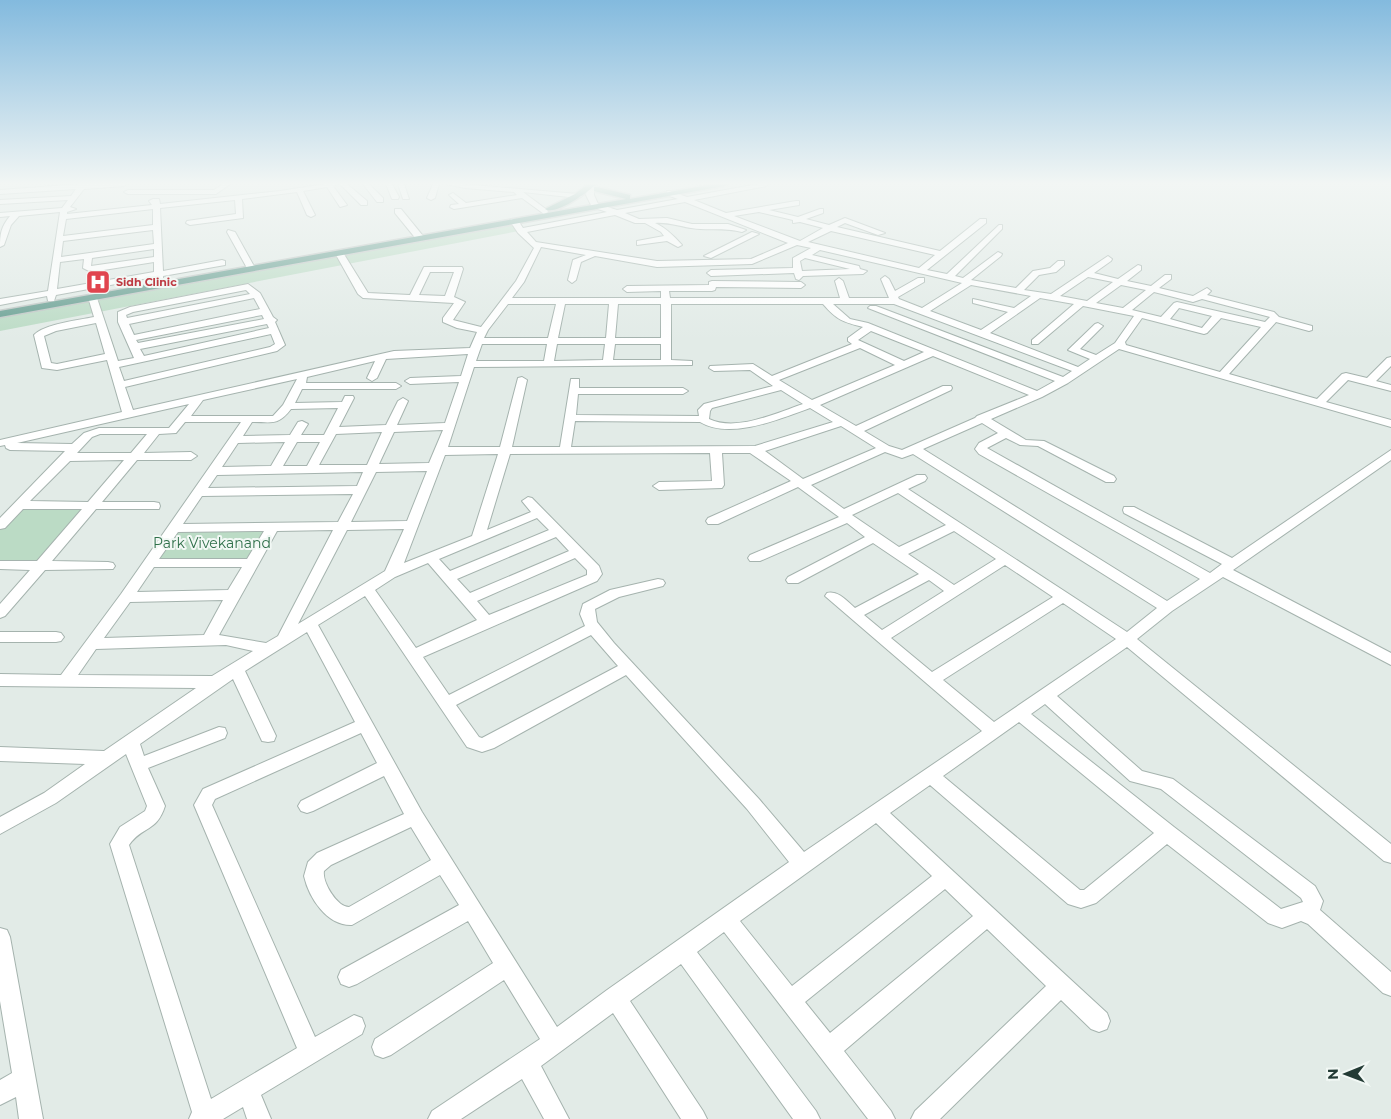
<svg xmlns="http://www.w3.org/2000/svg" width="1391" height="1119" font-family="Montserrat,sans-serif">
	<rect width="100%" height="100%" fill="#e2ebe7"/>
	<!-- green -->
	<path fill="#bbdbc5" d="M512 224H514L519 231 0 331V317Z
		M21 506H91L42 562 0 563V528Z
		M272 527 252 560 153 559 173 528Z"/>
	<g fill="none" stroke-linecap="round" stroke-linejoin="round">
		<!-- stream -->
		<path stroke="#8cc2ce" stroke-width="2" d="M1389 184H1391"/>
		<defs>
			<path id="minor" d="M81 184H127L124 186 84 189 70 207 76 209 67 212V214L152 205 149 201 153 199H159L160 204 280 191 325 184H338L333 186 347 205 340 207 327 187 303 191 315 215 311 217 307 215 297 192 242 199 243 218 190 225 186 223 187 221 236 214 235 200 160 208 163 271 222 260 225 261V265L163 276V285L159 288 155 285 154 277 56 295 54 301H48L47 296 0 305V299L48 291 60 212 19 216 11 225 4 245 0 247C0 234 1 227 10 216L0 217V213L62 208 68 200 0 204V200L71 196 76 189 0 194V190ZM153 209V225L63 236 66 219ZM153 230 154 244 61 257 63 241ZM154 249V257L91 266 92 258ZM84 259 83 268 91 272 154 262V272L57 289 60 262Z
				M223 184H230L216 194H128L124 192 128 190H214Z
				M340 184H347L367 201V205H361Z
				M363 184H369L383 198V202H377Z
				M386 184H392L399 197 398 199H392Z
				M398 184H404L409 199H403Z
				M433 184H439L435 198 431 200 427 198Z
				M446 184H462L578 194 582 196 578 198 523 192 547 210 548 212 544 214 522 198 454 209 450 207 451 205 459 204 449 195 453 193 466 203 517 195 514 192 465 188Z
				M588 184H594V195L598 204 617 210 678 199 667 195V191H670L687 197 758 184H769L766 186 694 200 726 213 796 201H799V205L769 210 798 217 820 209H823V213L806 219 829 225 845 218 885 233 878 235 845 223 837 227 940 251 980 219H986V223L927 270 947 274 999 225H1002V229L955 276 963 278 998 252 1002 254 1001 256 971 280 1016 288 1033 271 1050 268 1058 261H1064V265L1056 272 1039 275 1024 290 1051 294 1108 256 1112 259 1111 261 1094 273 1118 279 1138 265 1141 266V270L1127 281 1151 286 1165 275H1171V279L1159 288 1193 296 1207 288 1211 291 1207 295 1274 312 1279 317 1312 326V330L1309 331 1276 322 1229 374 1317 399 1342 374 1346 373 1367 378 1387 358 1391 357V366L1376 381 1391 385V391L1348 380 1326 402 1391 420V427L1119 349 1068 383 1042 397 991 419 1026 440 1044 441 1114 476 1116 479 1114 482H1106L1038 446 1020 445 1006 438 987 448 1210 573 1222 564 1124 513 1123 510 1124 507H1134L1232 558 1391 450V460L1233 570 1391 653V665L1223 577 1172 611 1137 639 1391 844V863L1384 861 1127 647 1057 696 1142 771 1173 779 1315 886 1323 901 1320 910 1391 972V996L1383 993 1308 924 1301 921 1282 928 1268 923 1167 844 1096 903 1081 908 1068 904 930 785 890 813 1107 1013 1110 1021 1107 1029 1099 1032 1091 1029 1061 1000 940 1119H911L915 1111 1046 986 987 929 844 1051 891 1111 895 1119H868L724 932 697 952 816 1111 820 1119H793L681 964 630 1001 703 1111 707 1119H681L613 1013 541 1066 569 1119H544L522 1079 461 1119H428L432 1111 540 1039 504 980 391 1055 383 1058 375 1055 372 1047 375 1039 493 963 468 921 357 984 349 987 341 984 338 977 341 970 459 905 440 875 352 925C327 926 309 898 304 876L308 862 317 853 404 814 384 776 313 811 307 813 301 811 298 806 301 801 377 763 361 733 215 799 212 805 315 1037 354 1015 362 1018 365 1026 362 1034 261 1095 271 1119H247L243 1107 223 1119H189L192 1112 110 844 120 827 145 811 147 806 126 754 56 803 0 834V817L44 793 85 764 0 761V747L104 751 196 688 0 686V674L61 675 121 594 241 422H185L176 433 159 434 144 453 191 452 197 456 191 460H137L102 502H154L159 503 160 506 159 509H96L52 561 108 562 113 563 115 566 113 569 45 570 5 616 0 618V604L30 570 0 569V561H37L82 509H23L5 528 0 529V518L65 451 10 450 6 448 5 445 0 446V440L122 412 107 360 57 370 42 368 34 335C44 324 80 320 94 317L88 297 90 295H96L118 361 134 358 118 322V312L130 307 248 284 260 293 273 317 277 320 275 322 285 345 277 351 125 387 133 410 394 351 470 348 477 332 457 328 443 322V318L454 303 363 298 358 294 335 253 336 251H342L368 293 410 295 424 267H462L463 269 454 297 465 302 453 320 481 327 516 281 534 248 518 233 510 221 511 219H517L523 228 607 212 592 207 586 195ZM685 202 788 243 751 259 657 261 536 242 527 232 615 215 635 223H645L661 232 664 236 637 241V245L667 241 678 247 682 245C674 236 666 228 655 223 668 222 678 226 691 228 709 231 722 227 742 232L746 230 728 224H692L667 218 639 219 625 213ZM759 212 793 220V223L800 222 823 228 800 241 734 216ZM831 231 935 255 919 268 808 242ZM797 245 811 248 793 258V268L711 270 707 273 711 276 794 273 796 279 799 280 803 276 863 274 867 271 860 269 859 266 812 255 820 250 962 283 922 308 899 299 898 297 924 282V278H918L895 291 889 279 885 276 881 279 889 298H849L843 281 839 278 835 281 840 298H670L669 291H712L715 290 716 287 801 288 805 285 801 282 712 281 709 282V285L627 286 623 289 627 292 661 291V298H512L524 282 541 247 586 255 573 260 568 280 572 283 576 280 581 262 595 256 657 267 752 264ZM805 258 850 269 802 271 800 261ZM430 272H454L445 296 419 295ZM1088 277 1113 282 1087 301 1060 296ZM971 285 1031 296 1014 308 973 299V303L1008 312 981 330 930 311ZM1121 285 1146 290 1123 308 1096 303ZM246 290 250 294 127 318 126 315 133 312ZM1154 292 1193 302 1202 299 1270 317 1265 322 1177 302 1174 303 1161 317 1132 310ZM254 298 260 309 134 335 129 324ZM1040 298 1074 304 1032 340V344H1038L1083 306 1134 316 1115 343 1096 355 1080 349 1103 326 1098 323 1095 324 1068 350 1090 359 1078 367 990 333ZM508 304H556L548 338H484L488 330ZM565 304H609L606 338H558ZM618 304H661V338H615ZM671 304H823C837 320 843 322 863 327L848 338V341L852 344 772 376 753 364 710 366 709 368 714 371 750 370 773 386 704 404 698 410 699 416 576 415 578 394H683L688 391 683 388H579V379H571L560 447H512L527 380 522 377 518 378 500 447H448L474 367 692 365V361L671 360ZM833 304H894L1072 371 1063 377 876 306H870L868 308 1055 381 1037 391 868 323 850 319ZM1179 308 1212 316 1202 328 1170 319ZM262 315 264 319 138 343 136 340ZM1142 318 1204 334 1207 333 1221 318 1261 327 1220 372 1126 345 1125 342ZM96 323 105 354 57 364 51 363 44 336 56 331ZM267 324 269 328 144 356 140 349ZM871 331 924 352 904 361 858 340ZM271 334 275 344 270 347 124 381 119 367ZM482 344H547L544 361H476ZM557 344H605L603 360 554 361ZM615 344H661V360H613ZM860 348 895 365 812 400 779 380ZM468 354 461 376 410 378 405 381 410 384 459 382 445 423 397 425 408 401 403 398 398 401 386 425 339 427 354 398 353 396H345L342 402 295 403 302 389H396L401 386 396 383H306L307 377 375 361 367 378 372 381 377 378 386 359ZM933 356 1029 395 977 416 975 418 902 450 889 446 864 431 951 390 952 388 951 386H943L856 426 820 405ZM297 379 283 405 273 416H191L203 400ZM781 390 803 404C776 413 737 432 709 419L710 411 712 408ZM189 404 169 428H99L84 433 72 444 17 443ZM338 408 324 435H301L308 424 302 421 298 422 290 435 243 436 252 422C272 422 278 426 291 409ZM810 408 833 422 755 446 571 447 575 421 700 422C730 440 780 419 810 408ZM982 423 998 433 979 443 975 449 979 454 1200 579 1167 601 923 449ZM841 426 876 448 803 479 765 451ZM443 430 429 463 379 464 394 432ZM382 432 367 465H319L336 434ZM100 434H147L131 453H77L92 437ZM285 442 271 466 222 467 238 443ZM297 442H320L307 466H283ZM885 452 902 458 913 454 1157 608 1127 632 908 489 925 481 927 478 925 475H917L844 509 811 485ZM710 453 712 481 659 482 653 486 659 490 722 488 724 485 722 453H750L791 481 708 518 706 521 708 524H718L798 487 839 517 750 555 748 558 750 561H760L847 523 865 537 788 577 786 580 788 583H798L873 543 919 574 855 608C847 601 838 590 827 593L825 596 982 731 804 852 759 799 614 643 597 622 595 609 619 597 663 586 665 583 663 580 658 579 610 590 583 604 580 614 585 626 449 695 423 657 597 581 602 574 599 566 532 498 528 497 522 501 531 512 487 530 510 454ZM498 454 472 536 404 563 445 455ZM124 460 88 502 30 501 70 461ZM427 471 407 521 351 522 376 472ZM363 472 357 486 208 488 217 475ZM898 493 946 525 899 547 852 515ZM353 494 338 522 183 524 202 496ZM537 518 549 530 450 571 439 559ZM404 529 385 571 298 624 347 530ZM333 530 278 636 266 643 219 635 277 531ZM264 531 247 559H159L178 532ZM954 531 996 559 954 585 908 554ZM556 537 569 551 470 593 457 579ZM575 558 587 570V575L489 615 477 601ZM428 563 477 620 416 648 375 590 395 577ZM1005 565 1053 597 932 672 891 638ZM154 567H242L228 590 137 592ZM929 580 944 591 882 630 864 615ZM365 596 467 747 482 752 494 748 626 675 747 809 789 862 607 990 557 1027 422 812 318 625ZM223 600 204 635 104 638 130 602ZM1063 603 1116 639 994 722 943 680ZM307 632 355 722 203 789 194 805 297 1048 211 1099 129 845C142 826 157 832 165 806L148 768 225 738 227 733 225 728 219 727 144 756 140 744 233 679 262 741 268 742 274 741 276 736 245 671ZM591 635 618 666 482 738 479 737 456 705ZM226 645 253 651 212 676 78 675 96 649ZM1045 704 1130 781 1161 789 1301 898 1303 902 1281 909 1174 827 1031 714ZM1019 722 1154 833 1084 890H1080L943 776ZM876 823 932 876 792 986 740 921ZM411 827 431 860 349 907C337 907 322 882 324 871L331 865ZM945 889 973 916 830 1033 805 1002Z
				M395 209H401L423 236V240H417L395 213Z
				M228 230 235 232 255 268 254 270 247 268 227 232Z
				M752 232 759 234 711 258 704 256Z
				M0 632H56L61 633 64 637 61 641 56 642H0Z
				M0 928 7 930 10 937 43 1119H19L16 1097 0 1105V1080L12 1073 0 1001Z"/>
			<path id="major" d="M588 184 595 185C587 193 555 216 545 209L575 194Z
				M714 184H728L724 186 0 317V311L626 199 594 191V187H597L630 195V199Z"/>
		</defs>
		<!-- minor casing -->
		<use href="#minor" stroke="#a5b3ae" stroke-width="2"/>
		<!-- major casing -->
		<use href="#major" stroke="#c1c8c6" stroke-width="3"/>
		<!-- minor -->
		<use href="#minor" fill="#fff" fill-rule="evenodd"/>
		<!-- major -->
		<use href="#major" fill="#689f92" fill-rule="evenodd"/>
	</g>
	<!-- sky -->
	<linearGradient id="sky" x2="0" y2="1"><stop stop-color="#83bade"/><stop offset="0.54" stop-color="#f2f6f4"/><stop offset="1" stop-color="#f2f6f4" stop-opacity="0"/></linearGradient>
	<rect width="1391" height="340" fill="url(#sky)"/>
	<!-- icons -->
	<defs>
		<symbol id="hospital-square" viewBox="-11 -11 22 22"><rect x="-9" y="-9" width="18" height="18" rx="4" fill="#e0444e" stroke="#f2f8f5"/><path d="M-5-5h3v3.5h4V-5h3V5h-3V1.5h-4V5h-3Z" fill="#fff"/></symbol>
	</defs>
	<g fill-rule="evenodd">
		<use href="#hospital-square" x="84" y="268" width="28" height="28"/>
	</g>
	<g text-anchor="middle" dominant-baseline="central" stroke-width="4" stroke-linejoin="round" paint-order="stroke">
		<!-- far-health labels -->
		<g font-size="11" font-weight="bold" fill="#be3a42" stroke="#f2f8f5" text-anchor="start">
			<text x="116" y="282">Sidh Clinic</text>
		</g>
		<!-- park labels -->
		<g font-size="14" fill="#2f704a" stroke="#f2f8f5">
			<text x="212" y="543">Park Vivekanand</text>
		</g>
	</g>
	<!-- north arrow -->
	<g transform="translate(1346 1074) rotate(269)" stroke="#f2f8f5" stroke-width="4" paint-order="stroke">
	<path d="M0-4L9 19L0 12L-9 19Z" fill="#233b35"/>
	<text y="-8" font-size="14" font-weight="bold" text-anchor="middle" fill="#233b35">N</text>
	</g>
</svg>
